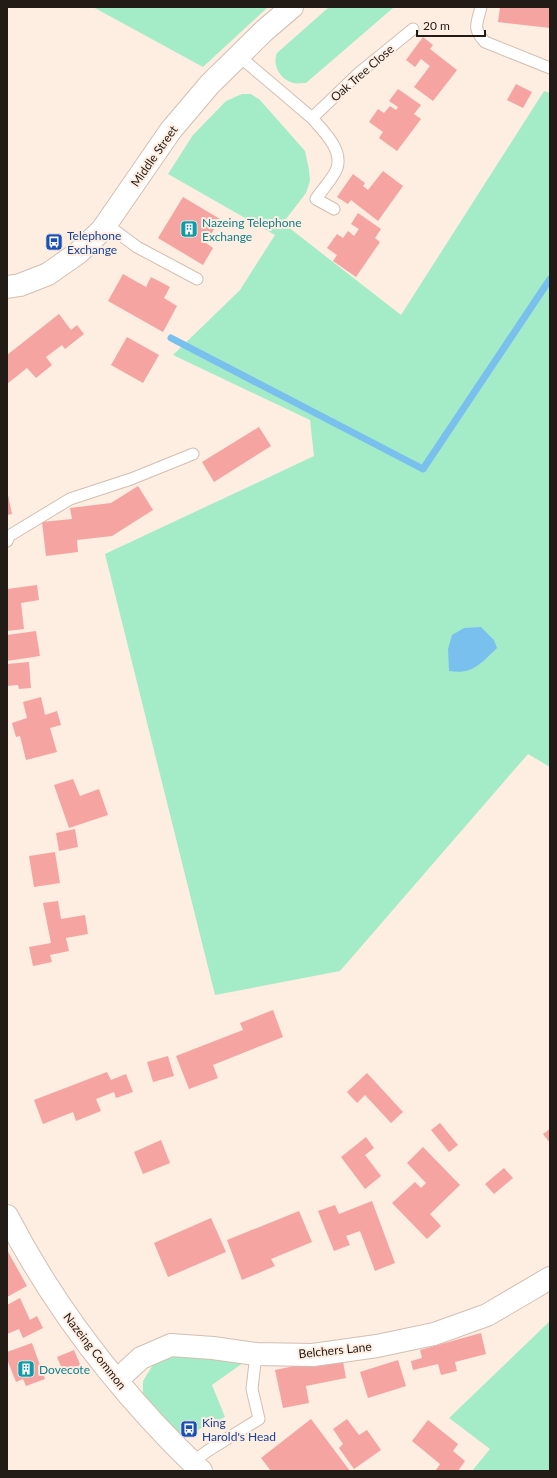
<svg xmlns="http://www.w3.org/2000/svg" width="557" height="1478" font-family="Lato,sans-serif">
	<rect width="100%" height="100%" fill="#feede1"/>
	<!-- green -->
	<path fill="#a4ecc7" d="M93 7H268L203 67Z
		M329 7H390L393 8 306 83C302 83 297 84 293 83 280 79 272 66 277 53Z
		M544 91 550 93V767L528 754 340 971 215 995 105 554 314 456 310 420 173 355 240 290 275 235 168 174 193 135 226 101 242 94H251L260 100 305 151 309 170 310 181 306 193 283 223 401 315Z
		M550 1321V1471H472L490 1449 449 1418Z
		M175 1349 250 1358 212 1385 225 1417 181 1438 143 1397V1381L156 1360Z"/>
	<!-- water -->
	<path fill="#7ac0ee" d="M481 627 494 640 497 648C481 663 473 675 449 671L448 649 452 635 464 628Z"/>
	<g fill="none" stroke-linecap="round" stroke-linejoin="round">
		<!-- stream -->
		<path stroke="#7ac0ee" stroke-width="7" d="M171 338 423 469 550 279"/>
	</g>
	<!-- building -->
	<path fill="#f5a4a2" d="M500 7H550V28L498 22Z
		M423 37 433 45 430 49 457 70 433 101 414 87 430 66 421 59 415 67 406 60Z
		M516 84 532 92 523 108 507 100Z
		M398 89 421 105 414 114 421 119 397 151 379 138 383 132 369 122 378 109 384 113 390 106 396 110 398 107 389 101Z
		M383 171 403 186 378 221 351 200 348 204 337 197 353 174 365 183 363 186 368 190Z
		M183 197 220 219 206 243 213 248 203 265 158 238Z
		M358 213 381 229 375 238 380 242 356 277 333 261 337 255 327 248 337 234 343 238 348 231 354 236 359 229 351 224Z
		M123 274 146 287 151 277 170 287 164 298 177 306 163 332 108 301Z
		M59 314 71 330 77 325 84 334 65 349 62 345 46 357 52 365 36 378 27 368 7 384V355Z
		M127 337 159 355 143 383 111 365Z
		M259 427 271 446 214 482 202 462Z
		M138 486 153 510 112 536 77 540 78 552 46 556 42 522 72 519 70 508 111 503Z
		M7 490 12 514 7 515Z
		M37 585 39 600 21 603 24 629 7 631V589Z
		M36 631 40 656 7 661V635Z
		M29 662 31 688 19 689 18 685 7 686V664Z
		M41 697 45 715 57 711 61 725 50 728 57 752 26 760 20 736 16 737 12 723 27 718 23 702Z
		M73 779 80 796 99 789 108 815 69 828 54 785Z
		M75 829 78 847 59 851 56 833Z
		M55 852 60 883 34 887 29 856Z
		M58 901 61 919 85 915 88 934 66 938 69 951 50 955 52 962 33 966 29 947 51 943 43 903Z
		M273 1010 283 1037 213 1065 218 1078 189 1089 176 1056 243 1030 240 1023Z
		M168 1056 174 1076 153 1082 147 1062Z
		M107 1072 111 1080 126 1074 133 1092 116 1098 114 1092 96 1099 101 1111 76 1121 73 1112 43 1124 34 1100Z
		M367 1073 403 1112 391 1123 365 1095 357 1103 347 1092Z
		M440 1123 458 1145 449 1152 431 1130Z
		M550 1129V1143L543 1134Z
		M366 1137 374 1148 365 1155 381 1176 365 1189 341 1157Z
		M161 1140 170 1163 143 1174 134 1152Z
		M423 1147 460 1185 430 1214 441 1226 427 1239 392 1203 415 1182 421 1188 426 1183 407 1163Z
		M504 1168 513 1178 494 1194 485 1184Z
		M372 1201 395 1263 375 1271 360 1231 346 1236 350 1245 334 1251 318 1211 335 1205 339 1214Z
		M299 1211 312 1242 271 1259 275 1266 242 1280 227 1240Z
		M211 1218 226 1252 168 1277 154 1243Z
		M7 1250 27 1286 7 1297Z
		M20 1298 30 1320 37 1316 43 1328 23 1338 19 1329 7 1334V1305Z
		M481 1333 486 1354 455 1362 457 1371 441 1375 438 1364 413 1370 411 1361 422 1358 420 1350Z
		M32 1343 45 1379 26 1386 23 1379 16 1382 7 1359V1352Z
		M74 1350 82 1369 65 1376 57 1357Z
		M342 1356 346 1378 306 1386 309 1403 283 1408 275 1370Z
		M398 1360 406 1386 368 1398 360 1372Z
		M311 1419 350 1471H271L261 1458Z
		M347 1419 359 1435 367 1430 381 1450 354 1469 339 1448 343 1444 333 1429Z
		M428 1420 458 1444 453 1451 465 1461 458 1471H437L436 1470 440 1464 412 1441Z"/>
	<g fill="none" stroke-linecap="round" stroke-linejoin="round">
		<defs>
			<path id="service" d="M481 7C477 24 472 28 485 42L550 68
				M239 56 312 118 359 73 413 29
				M312 118C323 131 343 149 337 168 335 176 321 191 316 199L334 209
				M106 224 137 247 197 279
				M7 541 9 536 70 499 131 479 193 454
				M192 1462 209 1450 259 1419 252 1389 256 1354"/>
			<path id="minor" d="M117 1380 141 1358 171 1345 213 1348 256 1354 313 1355 377 1346 434 1334 487 1315 550 1278"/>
			<path id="tertiary" d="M7 287 20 285 48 274 78 253 102 230 171 130 210 84 265 30 292 7
				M7 1216C56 1311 124 1397 201 1471"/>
		</defs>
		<!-- service casing -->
		<use href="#service" stroke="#d3bfb1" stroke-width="13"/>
		<!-- minor casing -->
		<use href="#minor" stroke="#d3bfb1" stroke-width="24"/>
		<!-- tertiary casing -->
		<use href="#tertiary" stroke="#d3bfb1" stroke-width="24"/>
		<!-- service -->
		<use href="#service" stroke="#fff" stroke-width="11"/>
		<!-- minor -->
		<use href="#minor" stroke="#fff" stroke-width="22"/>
		<!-- tertiary -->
		<use href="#tertiary" stroke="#fff" stroke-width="22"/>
	</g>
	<!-- icons -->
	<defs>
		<symbol id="building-square" viewBox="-11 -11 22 22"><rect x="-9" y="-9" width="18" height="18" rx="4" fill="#0f9aa8" stroke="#feede1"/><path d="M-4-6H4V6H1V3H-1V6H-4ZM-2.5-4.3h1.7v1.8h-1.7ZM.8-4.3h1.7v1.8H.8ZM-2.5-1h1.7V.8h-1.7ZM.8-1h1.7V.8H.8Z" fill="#fff"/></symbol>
		<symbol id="bus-square" viewBox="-11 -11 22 22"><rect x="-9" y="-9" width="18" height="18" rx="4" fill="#1a4fb4" stroke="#feede1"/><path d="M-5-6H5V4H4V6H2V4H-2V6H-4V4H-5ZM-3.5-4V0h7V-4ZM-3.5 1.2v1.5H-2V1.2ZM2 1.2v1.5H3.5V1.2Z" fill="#fff"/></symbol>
	</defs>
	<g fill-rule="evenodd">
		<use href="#building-square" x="179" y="219" width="20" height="20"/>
		<use href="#bus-square" x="44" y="232" width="20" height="20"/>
		<use href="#building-square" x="16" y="1359" width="20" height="20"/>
		<use href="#bus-square" x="179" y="1419" width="20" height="20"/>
	</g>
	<g text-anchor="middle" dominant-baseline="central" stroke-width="4" stroke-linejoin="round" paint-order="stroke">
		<!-- street labels -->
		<g font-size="12" fill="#231b16" stroke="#feede1">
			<text transform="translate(362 73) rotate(-41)">Oak Tree Close</text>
			<text transform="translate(154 156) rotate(-55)">Middle Street</text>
			<text transform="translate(335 1350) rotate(-6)">Belchers Lane</text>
			<text transform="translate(95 1351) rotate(52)">Nazeing Common</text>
		</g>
		<!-- culture labels -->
		<g font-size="12" fill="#0d838f" stroke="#feede1" text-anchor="start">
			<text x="202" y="222">Nazeing Telephone<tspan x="202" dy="14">Exchange</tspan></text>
			<text x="39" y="1369">Dovecote</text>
		</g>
		<!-- transit labels -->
		<g font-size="12" fill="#164399" stroke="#feede1" text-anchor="start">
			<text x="67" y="235">Telephone<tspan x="67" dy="14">Exchange</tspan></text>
			<text x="202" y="1422">King<tspan x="202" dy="14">Harold's Head</tspan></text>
		</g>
	</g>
	<!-- border -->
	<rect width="557" height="1478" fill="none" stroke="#231b16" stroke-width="16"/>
	<!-- scale -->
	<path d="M417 30v6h68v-6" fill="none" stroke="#231b16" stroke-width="2"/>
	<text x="423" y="30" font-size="12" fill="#231b16" stroke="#feede1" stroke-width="3" paint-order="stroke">20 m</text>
</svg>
